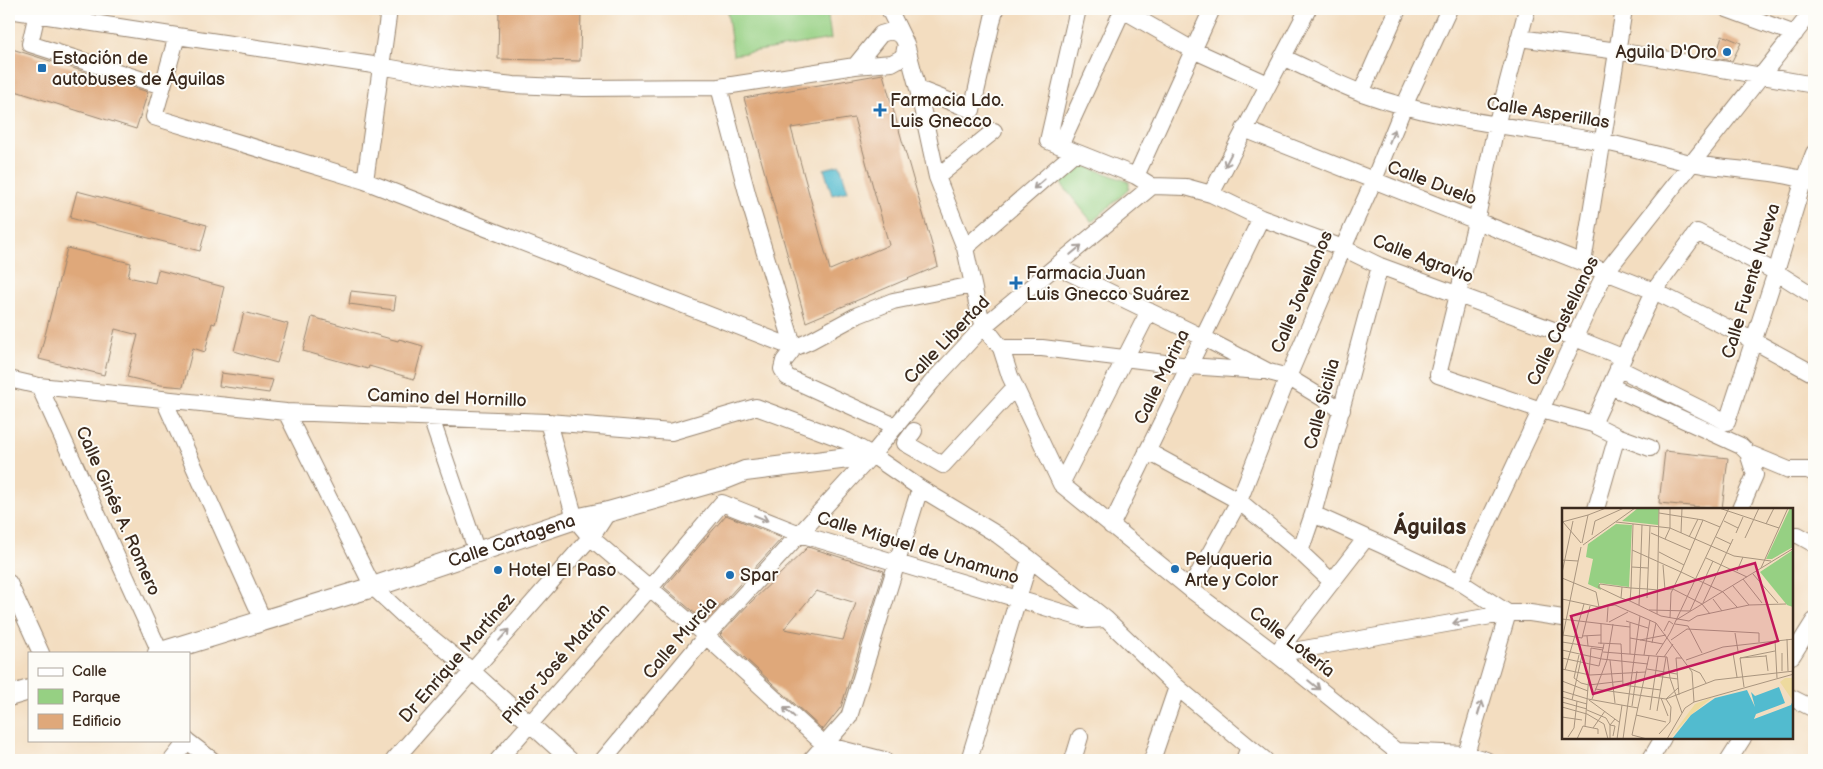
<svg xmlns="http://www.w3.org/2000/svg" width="1823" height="769" font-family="'Balsamiq Sans',sans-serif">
	<rect width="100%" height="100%" fill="#fdfcf7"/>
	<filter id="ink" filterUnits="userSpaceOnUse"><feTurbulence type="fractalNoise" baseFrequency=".02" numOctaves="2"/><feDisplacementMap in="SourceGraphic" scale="10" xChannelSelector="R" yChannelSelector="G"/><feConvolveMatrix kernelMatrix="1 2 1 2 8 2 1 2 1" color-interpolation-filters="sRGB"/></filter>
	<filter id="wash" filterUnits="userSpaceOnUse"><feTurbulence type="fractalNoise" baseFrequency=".0096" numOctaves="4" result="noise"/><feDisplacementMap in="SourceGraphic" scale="20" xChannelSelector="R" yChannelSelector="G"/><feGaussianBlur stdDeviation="1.12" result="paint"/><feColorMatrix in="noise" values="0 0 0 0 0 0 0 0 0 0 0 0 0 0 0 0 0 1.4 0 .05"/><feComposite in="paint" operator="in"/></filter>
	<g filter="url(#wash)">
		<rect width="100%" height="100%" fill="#f3ddc0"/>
		<!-- green -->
		<path fill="#96d083" stroke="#687d50" d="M727 9H827L831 39 733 55Z
			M1078 163 1129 182V189L1092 222 1059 181Z"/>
		<!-- water -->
		<path fill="#52bbcf" stroke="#467276" d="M840 165 848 191 832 195 824 169Z"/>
		<g id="blocks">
			<!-- building -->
			<path fill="#dfa87a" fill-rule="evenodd" d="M499 9H581L580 61 498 59Z
				M1722 35 1741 43 1732 61 1716 58Z
				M9 48 148 92 136 129 9 89Z
				M883 74 938 266 806 322 744 98ZM854 118 889 245 830 270 791 128Z
				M77 191 207 225 200 251 70 218Z
				M67 248 131 263 128 277 155 283 158 270 224 287 215 324 212 323 205 352 193 348 183 387 160 385 127 377 138 335 115 329 104 375 39 359Z
				M351 291 396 296 394 310 349 304Z
				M244 312 288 324 277 363 234 351Z
				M312 317 398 341 399 339 423 346 414 379 369 366 368 369 303 351Z
				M221 373 273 380 269 393 219 386Z
				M1665 451 1728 458 1722 509 1659 503Z
				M726 515 782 538 705 622 664 587Z
				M808 547 884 571 841 707 823 730 720 635 749 604ZM816 591 856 603 843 640 784 629Z"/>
		</g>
	</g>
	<g filter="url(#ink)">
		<use href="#blocks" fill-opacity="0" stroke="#97846f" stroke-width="1"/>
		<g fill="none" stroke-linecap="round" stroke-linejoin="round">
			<defs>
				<path id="minor" d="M889 9 906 44 918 89 937 177 965 248 978 308 984 326 1001 348 1010 376 1061 484 1190 589 1276 654 1396 751 1466 754 1486 760
					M1078 9 1048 141 1136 176 1152 186 1186 187 1211 194 1261 218 1343 248 1380 266 1575 338 1622 357
					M1121 9 1193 50 1268 84
					M1527 9 1496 126 1476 222 1438 375 1541 410 1593 424 1617 436 1650 448
					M1727 9 1795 34
					M9 10 177 36 380 66 448 78 514 85 583 88 719 87 855 66 892 63 901 58 904 54 906 44
					M37 13 30 44 162 86
					M177 36 154 117 365 181 794 348
					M1519 38 1618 51 1814 85
					M1282 57C1309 69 1335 83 1362 93 1440 121 1522 127 1603 142 1633 147 1662 157 1691 163 1732 171 1775 169 1814 183
					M855 66 881 34 891 31 901 35
					M719 87 750 204 794 348
					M918 89 972 110 995 9
					M1361 93 1398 9
					M1244 129 1654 291 1754 341 1814 374
					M1060 146 1123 9
					M1136 176 1212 9
					M937 177 994 131
					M365 181 389 10
					M1211 194 1308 9
					M965 248 1075 152
					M1583 262 1624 9
					M1056 266 1204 338 1269 372 1288 377 1342 410
					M1001 348H1042L1189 366 1262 371
					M1618 368 1727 422 1776 272 1804 179 1814 153
					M9 379 39 386 286 412 548 422 671 432 756 407 847 441 872 455 920 488 998 535 1030 559 1106 619 1177 687 1249 747
					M39 386 160 652
					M1610 386 1741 446 1748 453 1755 475 1740 509
					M164 400 263 620
					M286 412 373 587 402 614 472 671 570 760
					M431 418 477 552
					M548 422 575 519 590 537 706 636 825 745 884 760
					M1593 424 1654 291 1697 232 1776 272 1814 296
					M895 426 787 377 782 369 784 361 794 348 810 341 858 315 893 301 973 285
					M914 431 905 443 943 465 1015 387
					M1147 451 1239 501 1300 552 1332 582
					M1748 453 1789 470H1808L1814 473
					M1061 484 1149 311
					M722 503 800 534 1088 620 1106 619
					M1596 509 1617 436
					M1313 514 1382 545 1460 582 1508 613
					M1111 526 1261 218
					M1792 535H1798L1814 544
					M1300 552 1313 514 1380 266
					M1460 582 1605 273 1814 9
					M9 583 41 653
					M1190 589 1239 501 1288 377 1343 248 1373 182 1404 106 1449 9
					M1276 654 1508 613H1530L1563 618
					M1276 654 1366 538
					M1792 656 1814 621
					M1792 698 1814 709
					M186 740 212 760
					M1466 754 1508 613
					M172 760 187 741
					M394 760 595 532 608 512
					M498 760 650 588 722 503
					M603 760 706 636 872 455 932 382 984 326 1152 186
					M811 760 849 717 920 488
					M969 760 1030 559
					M1073 760 1080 737
					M1152 760 1177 687
					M1244 760 1249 747 1265 760
					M1650 760 1663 738
					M1729 760 1743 738"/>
				<g id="major">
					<path id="s1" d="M158 653 373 587 575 519 608 512 725 479 745 471 872 455"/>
					<path d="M9 696 29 690"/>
				</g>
			</defs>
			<!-- minor casing -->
			<use href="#minor" stroke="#97846f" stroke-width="18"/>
			<!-- major casing -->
			<use href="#major" stroke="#97846f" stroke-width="22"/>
			<!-- minor -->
			<use href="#minor" stroke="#fff" stroke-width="16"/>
			<!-- major -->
			<use href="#major" stroke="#fff" stroke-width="20"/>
		</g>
		<!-- one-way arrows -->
		<defs><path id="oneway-shaft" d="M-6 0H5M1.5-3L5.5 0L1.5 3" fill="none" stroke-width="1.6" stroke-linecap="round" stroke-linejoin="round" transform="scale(1.25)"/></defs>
		<g stroke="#a79f9a">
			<use href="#oneway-shaft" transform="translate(1392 136) rotate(-68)"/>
			<use href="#oneway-shaft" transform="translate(1228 160) rotate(117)"/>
			<use href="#oneway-shaft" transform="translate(1039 184) rotate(139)"/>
			<use href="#oneway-shaft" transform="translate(1076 250) rotate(-40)"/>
			<use href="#oneway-shaft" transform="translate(761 518) rotate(22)"/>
			<use href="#oneway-shaft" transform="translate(1460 622) rotate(170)"/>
			<use href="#oneway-shaft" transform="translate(504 635) rotate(-49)"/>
			<use href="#oneway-shaft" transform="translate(1314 685) rotate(39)"/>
			<use href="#oneway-shaft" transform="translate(1480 708) rotate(-73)"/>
			<use href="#oneway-shaft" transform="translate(789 712) rotate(-138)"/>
		</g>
	</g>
	<!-- markers -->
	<g fill="#1f6fb2" stroke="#fdfcf7" stroke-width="2">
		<circle cx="1727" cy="52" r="5"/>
		<rect x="37" y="63" width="10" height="10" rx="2.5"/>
		<path d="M877.5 102.5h5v5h5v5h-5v5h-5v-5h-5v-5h5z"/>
		<path d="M1013.5 275.5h5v5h5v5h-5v5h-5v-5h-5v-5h5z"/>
		<circle cx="1175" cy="569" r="5"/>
		<circle cx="498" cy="570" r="5"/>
		<circle cx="730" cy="575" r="5"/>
	</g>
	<g text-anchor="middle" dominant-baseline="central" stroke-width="4" stroke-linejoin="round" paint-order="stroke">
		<!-- poi labels -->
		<g font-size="18" fill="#3b2a1e" stroke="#fdfcf7" text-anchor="start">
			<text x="1717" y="52" text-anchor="end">Aguila D'Oro</text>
			<text x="52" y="58">Estación de<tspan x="52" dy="21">autobuses de Águilas</tspan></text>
			<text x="890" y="100">Farmacia Ldo.<tspan x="890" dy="21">Luis Gnecco</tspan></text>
			<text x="1026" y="273">Farmacia Juan<tspan x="1026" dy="21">Luis Gnecco Suárez</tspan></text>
			<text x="1185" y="559">Peluqueria<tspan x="1185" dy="21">Arte y Color</tspan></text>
			<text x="508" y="570">Hotel El Paso</text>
			<text x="740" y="575">Spar</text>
		</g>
		<!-- street labels -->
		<g font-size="18" fill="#3b2a1e" stroke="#fdfcf7">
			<text transform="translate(1548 113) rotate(9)">Calle Asperillas</text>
			<text transform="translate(1432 183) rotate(21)">Calle Duelo</text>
			<text transform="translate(1423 259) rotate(21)">Calle Agravio</text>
			<text transform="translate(1751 281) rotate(-73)">Calle Fuente Nueva</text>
			<text transform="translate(1302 292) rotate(-67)">Calle Jovellanos</text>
			<text transform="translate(1563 321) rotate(-64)">Calle Castellanos</text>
			<text transform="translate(947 340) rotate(-46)">Calle Libertad</text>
			<text transform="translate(1162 377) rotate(-64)">Calle Marina</text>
			<text transform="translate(447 398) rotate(2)">Camino del Hornillo</text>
			<text transform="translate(1322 404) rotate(-75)">Calle Sicilia</text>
			<text transform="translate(118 511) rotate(66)">Calle Ginés A. Romero</text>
			<text stroke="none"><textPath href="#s1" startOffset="371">Calle Cartagena</textPath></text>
			<text transform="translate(918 548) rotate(17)">Calle Miguel de Unamuno</text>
			<text transform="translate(680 638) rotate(-49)">Calle Murcia</text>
			<text transform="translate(1292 642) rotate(38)">Calle Lotería</text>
			<text transform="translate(457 658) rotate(-49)">Dr Enrique Martínez</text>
			<text transform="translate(556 664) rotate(-49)">Pintor José Matrán</text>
		</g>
		<!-- district labels -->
		<g font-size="22" font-weight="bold" fill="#3b2a1e" stroke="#fdfcf7">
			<text x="1430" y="527">Águilas</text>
		</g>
	</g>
	<!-- overview -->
	<g transform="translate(1562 508)">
		<rect width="231" height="231" fill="#f3ddc0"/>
		<path d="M76 0H97L96 17 60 13ZM228 0H231V39L210 51H204ZM54 16 70 17 67 79 37 75 39 82 26 76 31 51 24 49 26 36ZM231 42V99L225 97 198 64Z" fill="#96d083"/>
		<path d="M223 170H231V193L218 174ZM151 189 129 207 107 231 133 196Z" fill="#eeda9e"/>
		<path d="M217 179 223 195 194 206 192 211 229 197 231 192V231H110L129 207 153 190 185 182 193 199 189 184 193 188Z" fill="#52bbcf"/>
		<path fill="none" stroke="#a9957f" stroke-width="1" d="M157 0 217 20M97 5 141 12 158 19M26 7 44 0M162 13 176 20M0 14 26 7M1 14 19 35M54 14 108 20 172 48 209 53M71 16 69 80 68 93 59 90 60 79 69 80 85 81 96 82 111 81 140 96 148 106M204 16 212 0M80 17 79 46 119 64 141 12M89 25 128 42M119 25 120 0M174 25 181 9M30 27 33 13 62 0M127 29 136 11M154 29 169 36M183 30 197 0M103 31 108 20V0M20 35 26 7M21 37 73 0M70 42 79 46 77 97M97 44 122 57M144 50 185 69M0 52 16 53M101 57 103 82M70 59 86 60M199 60 226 0M175 63 181 49M0 65 11 13M191 66 216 95M0 70 34 84 37 99M181 71 200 95M171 78 187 97M59 90 36 79 38 76 60 79M85 90 88 18M0 91 37 99 53 97 94 115 130 164 132 194M151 91 160 103M68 93 99 108 127 113 135 108 187 97 224 96M141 95 171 31M87 102 128 103M128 103 151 53M95 106 97 0M108 110 109 85 119 64 161 84 175 99M0 111 68 119M114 112 232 40M64 113 86 120M45 114 46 99M47 114 66 104M68 115V146M39 116V136M113 116 126 118 140 145M102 123 107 113 111 116M173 125 176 143M1 127 20 130 28 98M20 128 39 127M25 128 26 138 42 140M68 130 101 136M225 131 226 163M0 132 19 39M78 132 104 127M109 132 125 121 197 125V134M213 132 215 170M0 134 26 138M36 135 59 136 61 177 99 182M90 135 94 115M0 142 40 151 86 156M41 144 105 149 108 170 120 205M171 145 175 169M220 145V163M17 147 12 170 19 175 27 177 61 173M82 147 88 112M94 147 108 125 167 0M204 147 206 163M102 149 111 136M0 150 37 158 42 136M178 150 213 143M178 150 182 179M178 150 204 148M48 152 53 195M124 152 161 139 232 131M127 160 138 165 144 175M0 161 28 167 84 164M85 161 115 166M3 162 22 96M93 168 116 171M0 173 26 183M33 181 104 191 153 172 232 163M0 183 26 191 76 200M117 187 114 150H120M0 189 25 196M99 190 106 208M30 191 45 152 51 116M10 192 20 147M27 192 57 214M0 194 25 201M70 198 75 163M0 199 25 206 42 216 46 231M25 202 44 210 48 217M88 202 96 148M95 203 104 149M74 207 104 214M0 209 20 212M48 217 53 218 51 228M23 218 29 140 41 142M31 220 43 203M97 226 108 214 109 199 104 191 116 180M6 229 12 220 15 193M15 231 21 218 36 221V226M48 231V217L53 211M55 231 60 197M61 231 78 108M85 231 70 227 87 148M105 231 123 200 132 194 232 166"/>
		<path fill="#c2185b" fill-opacity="0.15" stroke="#c2185b" stroke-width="2.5" d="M193 55 216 133 31 186 9 108Z"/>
		<rect width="231" height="231" fill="none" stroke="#3b2a1e" stroke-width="2.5"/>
	</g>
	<!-- margin -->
	<rect width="1823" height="769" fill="none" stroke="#fdfcf7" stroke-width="30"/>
	<!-- legend -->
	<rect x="28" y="652" width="162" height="90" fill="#fdfcf7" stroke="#afa8a0"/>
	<rect x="38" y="668" width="25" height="8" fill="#ffffff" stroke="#afa8a0"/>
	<text x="72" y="676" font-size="15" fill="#3b2a1e">Calle</text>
	<rect x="38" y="689" width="25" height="15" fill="#96d083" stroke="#afa8a0"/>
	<text x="72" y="702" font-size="15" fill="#3b2a1e">Parque</text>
	<rect x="38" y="714" width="25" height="15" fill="#dfa87a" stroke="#afa8a0"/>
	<text x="72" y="726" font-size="15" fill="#3b2a1e">Edificio</text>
</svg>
